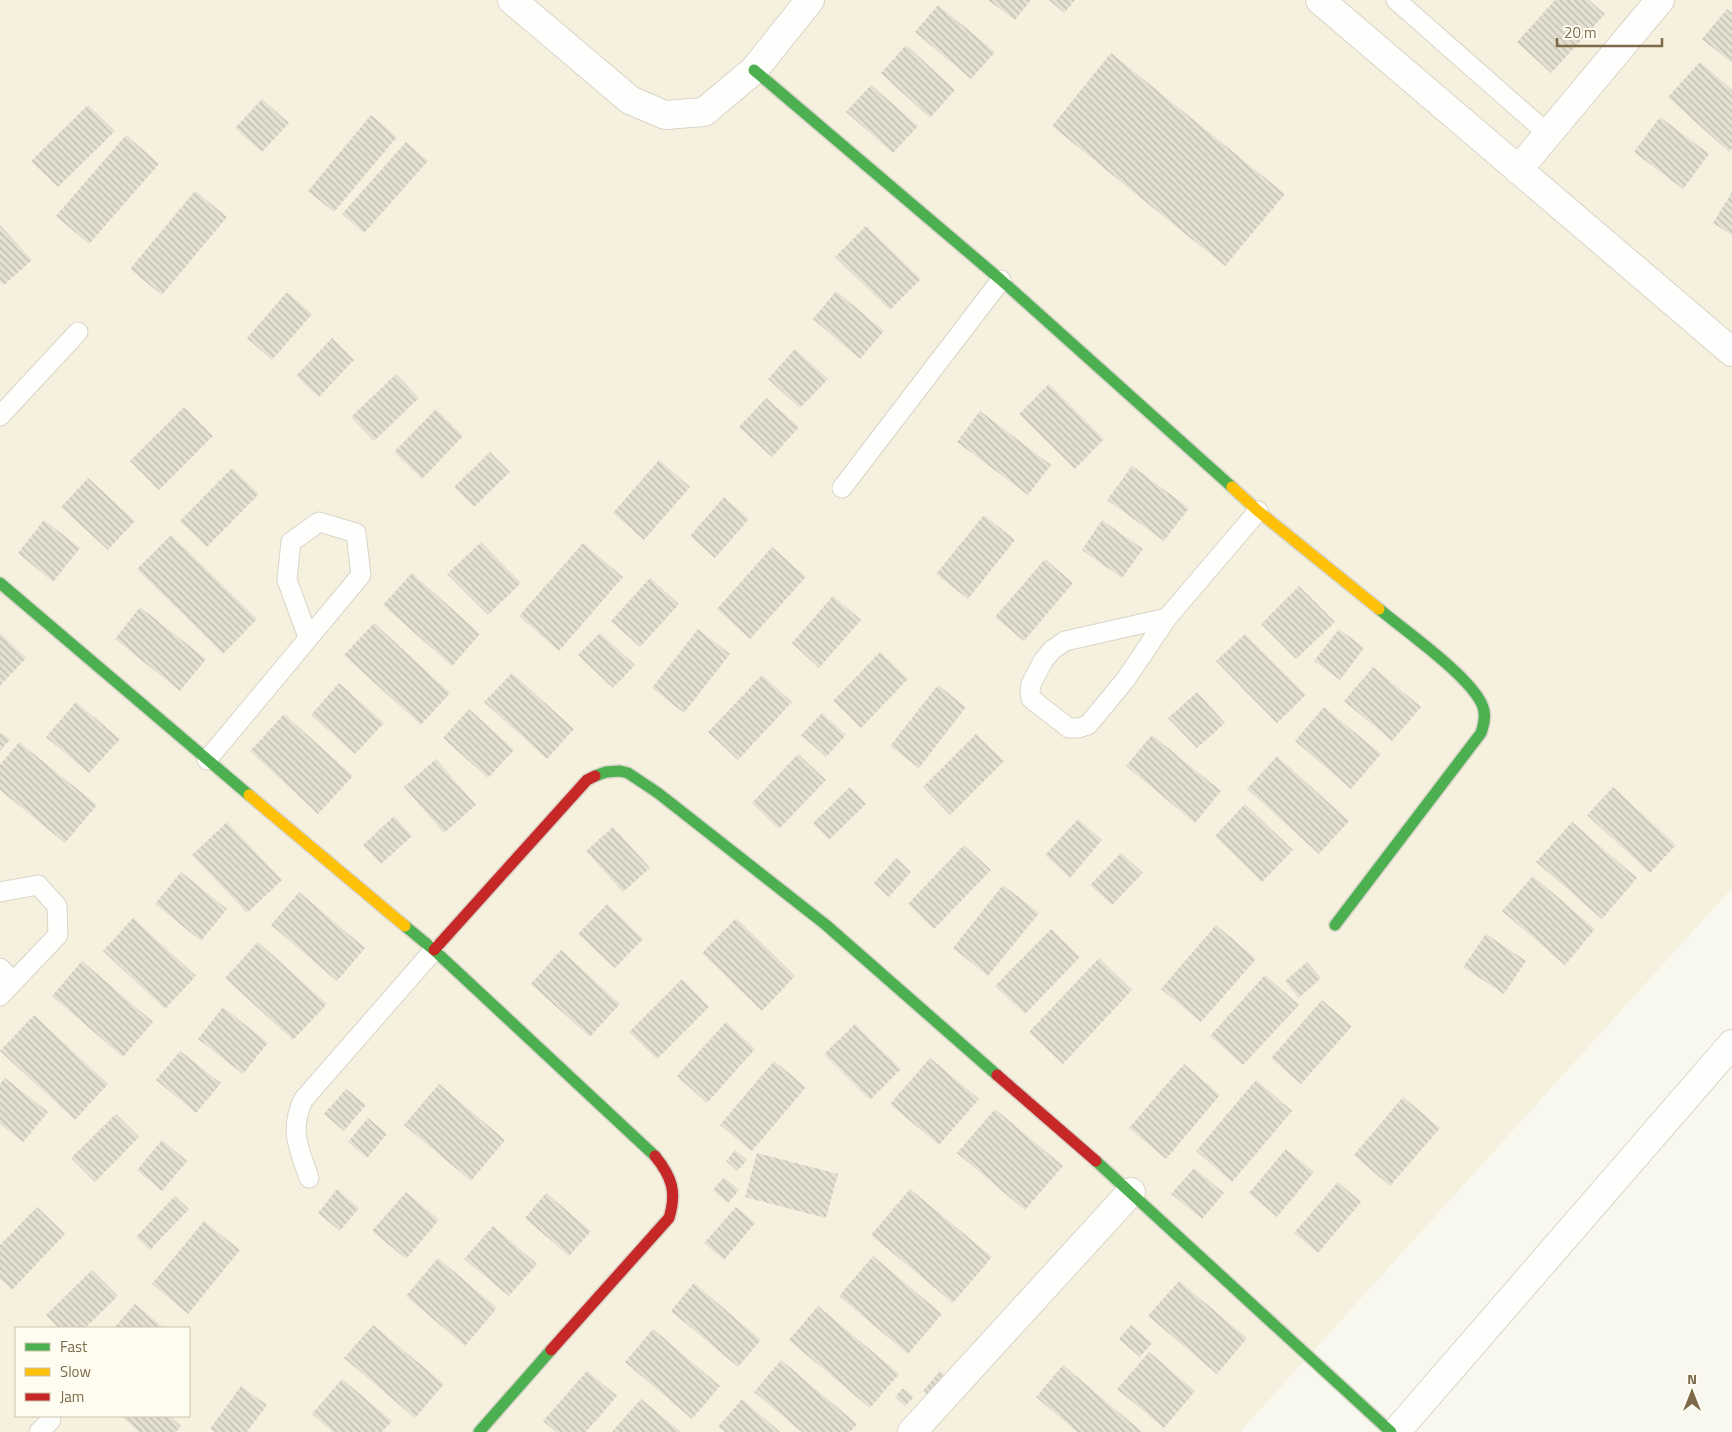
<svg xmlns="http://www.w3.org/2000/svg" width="1732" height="1432" font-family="'Titillium Web',sans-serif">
	<defs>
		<pattern id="building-back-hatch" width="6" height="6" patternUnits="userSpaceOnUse" patternTransform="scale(1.25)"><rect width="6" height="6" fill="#e4e0d2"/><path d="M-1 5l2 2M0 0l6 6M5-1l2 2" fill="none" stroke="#bebaac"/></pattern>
	</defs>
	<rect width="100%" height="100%" fill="#f9f8ee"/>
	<!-- residential -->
	<path fill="#f6f1de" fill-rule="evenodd" d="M0 0H1732V888L1240 1432H0ZM16 1328H189V1416H16Z"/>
	<!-- building -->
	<path fill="url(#building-back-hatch)" d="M988 0H1031L1015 20Z
		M1049 0H1075L1064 13Z
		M1555 0H1589L1605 14 1551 73 1517 42Z
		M938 5 995 52 971 79 915 32Z
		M1727 9 1732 13V63L1702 39Z
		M906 45 955 90 930 118 881 73Z
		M1111 53 1285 194 1225 266 1052 126Z
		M1700 62 1732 90V148L1729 152 1668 97Z
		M871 85 918 126 893 153 846 112Z
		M262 99 289 123 262 152 235 128Z
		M88 105 115 131 58 187 31 161Z
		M371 115 397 137 334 212 308 191Z
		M1660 117 1709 154 1683 189 1634 152Z
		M126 135 159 164 89 244 56 216Z
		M406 142 428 161 364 233 342 214Z
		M195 191 227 217 162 295 130 269Z
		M1732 192V235L1713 223Z
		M0 225 32 260 4 285 0 281Z
		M866 226 921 279 890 310 835 257Z
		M836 291 884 331 860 359 813 319Z
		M287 292 312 314 272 360 247 338Z
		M332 338 354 360 319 397 296 376Z
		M795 349 828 379 800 408 768 379Z
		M396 374 419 398 374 441 351 417Z
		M1049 384 1104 439 1075 469 1019 414Z
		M766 398 799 427 772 457 739 427Z
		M184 407 213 436 159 490 130 461Z
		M436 409 463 436 422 479 394 452Z
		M980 411 1051 465 1028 495 957 442Z
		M490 452 510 472 474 507 454 487Z
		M659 460 690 487 644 540 613 513Z
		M1132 466 1189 508 1164 541 1107 500Z
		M232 468 259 494 207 547 180 521Z
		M88 478 135 521 108 550 61 507Z
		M724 497 749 519 715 558 690 536Z
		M984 515 1015 540 968 599 936 574Z
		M44 520 80 548 53 582 18 553Z
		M1102 520 1143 549 1122 578 1082 550Z
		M171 535 257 619 223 654 137 569Z
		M481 542 521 583 488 615 447 574Z
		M583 543 623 577 559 651 519 616Z
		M772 547 806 577 750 639 717 609Z
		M1045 559 1073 583 1024 641 995 617Z
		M412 573 480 634 452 666 383 605Z
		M650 578 679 604 640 647 611 621Z
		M1299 586 1335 622 1296 659 1261 624Z
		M833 596 861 620 819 668 792 643Z
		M140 607 206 659 180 691 115 639Z
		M374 623 450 693 421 725 344 655Z
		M698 629 730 654 684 713 652 688Z
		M1339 629 1364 648 1340 680 1314 661Z
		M0 633 26 658 0 686Z
		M600 633 635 665 613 688 578 655Z
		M1245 634 1306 695 1277 723 1216 661Z
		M880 652 908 679 861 728 833 701Z
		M1373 667 1421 707 1392 741 1344 701Z
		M512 673 574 729 547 759 484 702Z
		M762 675 792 702 738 760 708 732Z
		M339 683 384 723 355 754 311 715Z
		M938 685 966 707 919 768 890 746Z
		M1197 692 1225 723 1197 748 1168 718Z
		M76 702 120 739 89 773 46 737Z
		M1324 707 1381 754 1351 789 1295 741Z
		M469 709 514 750 488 778 443 738Z
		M822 713 846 735 826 757 801 735Z
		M284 714 353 776 318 814 250 751Z
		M0 732 10 739 0 751Z
		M976 734 1004 761 950 815 923 787Z
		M1152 735 1221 791 1195 823 1126 766Z
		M19 742 97 805 65 843 0 790V765Z
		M798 754 826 780 779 829 752 803Z
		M1277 756 1349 821 1319 854 1247 789Z
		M436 759 476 805 444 833 404 787Z
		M850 787 866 804 829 840 813 823Z
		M1613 787 1676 845 1650 873 1587 815Z
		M1245 804 1293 850 1262 882 1215 836Z
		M394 816 412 836 381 864 363 845Z
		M1078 819 1102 840 1070 878 1045 855Z
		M227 822 282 880 247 913 192 855Z
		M1572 822 1637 878 1602 919 1536 862Z
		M613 827 650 868 623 892 586 851Z
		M964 845 991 870 934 929 908 904Z
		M1121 853 1143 873 1112 905 1090 885Z
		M896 858 911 872 889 897 874 883Z
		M181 872 227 909 201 941 155 904Z
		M1533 876 1595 929 1565 965 1502 911Z
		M1003 885 1039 913 988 976 953 948Z
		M299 892 365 948 337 981 271 925Z
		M607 904 643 939 615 968 578 934Z
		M133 918 196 976 165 1009 103 951Z
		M736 918 795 976 762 1011 702 953Z
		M1216 925 1256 959 1201 1022 1161 989Z
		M1051 929 1080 957 1025 1014 995 986Z
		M1486 934 1526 961 1504 994 1463 967Z
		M258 942 327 1004 293 1040 225 978Z
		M561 950 620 1004 590 1037 531 984Z
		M1099 958 1132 990 1063 1064 1029 1032Z
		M82 961 153 1022 123 1057 52 996Z
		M1307 962 1321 978 1299 998 1285 981Z
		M1265 975 1299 1005 1243 1065 1210 1036Z
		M682 979 709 1007 657 1059 629 1032Z
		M1322 1000 1352 1026 1301 1084 1271 1058Z
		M223 1007 268 1043 243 1074 198 1039Z
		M34 1015 108 1084 75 1120 0 1051Z
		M726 1022 755 1049 707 1103 677 1076Z
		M855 1024 901 1069 870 1100 824 1054Z
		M180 1051 221 1083 196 1113 156 1080Z
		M930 1058 979 1099 939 1145 890 1104Z
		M774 1061 806 1087 752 1151 720 1125Z
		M1184 1064 1220 1095 1166 1159 1129 1128Z
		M5 1078 48 1112 23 1142 0 1124V1084Z
		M1256 1080 1292 1111 1232 1182 1196 1151Z
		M439 1084 505 1140 471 1181 404 1125Z
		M346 1089 366 1105 344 1131 324 1114Z
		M1403 1097 1440 1128 1390 1186 1354 1155Z
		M995 1109 1063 1166 1025 1210 957 1153Z
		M116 1114 139 1137 95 1182 71 1158Z
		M368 1118 387 1134 367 1158 348 1142Z
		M162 1140 187 1161 162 1191 137 1170Z
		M1286 1149 1314 1172 1277 1217 1249 1193Z
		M735 1150 747 1160 737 1171 726 1161Z
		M757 1153 838 1174 826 1218 745 1197Z
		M1194 1168 1224 1193 1202 1219 1171 1194Z
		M724 1177 739 1190 728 1203 713 1190Z
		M1338 1182 1361 1202 1318 1253 1294 1233Z
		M337 1189 359 1208 340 1231 318 1213Z
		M910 1189 992 1257 953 1303 871 1235Z
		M406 1192 439 1220 406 1259 372 1231Z
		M546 1193 591 1231 569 1256 525 1218Z
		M175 1196 189 1209 150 1250 136 1237Z
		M37 1207 65 1234 12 1290 0 1279V1245Z
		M736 1207 755 1223 724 1260 704 1243Z
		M204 1221 240 1250 188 1314 152 1284Z
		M493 1226 537 1264 509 1296 464 1259Z
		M873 1256 942 1314 908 1354 839 1296Z
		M438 1258 497 1308 465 1346 406 1296Z
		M92 1270 118 1296 85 1328H59L46 1315Z
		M1179 1281 1247 1338 1217 1374 1148 1316Z
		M694 1283 761 1340 738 1367 671 1311Z
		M135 1304 164 1328H114Z
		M818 1306 899 1374 870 1408 789 1340Z
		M373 1325 444 1384 415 1418 344 1358Z
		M1131 1325 1152 1343 1140 1357 1119 1339Z
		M653 1329 720 1386 692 1419 625 1362Z
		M1149 1352 1195 1391 1164 1428 1117 1389Z
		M781 1360 857 1424 850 1432H802L754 1392Z
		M1063 1365 1142 1432H1077L1036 1397Z
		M587 1371 617 1396 586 1432H556L543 1421Z
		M940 1371 948 1378 931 1397 923 1391Z
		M342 1379 392 1421 382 1432H333L312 1414Z
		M241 1386 267 1405 247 1432H214L210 1429Z
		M903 1388 914 1397 905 1406 895 1397Z
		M641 1399 681 1432H612Z
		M742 1399 780 1432H725L718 1427Z
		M125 1416H170L181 1426 176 1432H139L123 1418Z"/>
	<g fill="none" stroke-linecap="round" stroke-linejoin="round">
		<defs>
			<path id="lane" d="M1396 0 1548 134
				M0 416 78 332
				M842 488 1001 280
				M1167 618 1065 641 1052 650 1043 661 1031 684 1030 692 1031 698 1039 705 1069 728H1078L1088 725 1126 679 1167 618 1258 511
				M207 760 361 575 356 533 319 522 291 542 287 580 308 637
				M0 892 38 885 57 906 58 935 0 996
				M0 968 13 981
				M309 1178C299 1148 289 1132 303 1100L434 950
				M39 1432 51 1420"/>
			<path id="street" d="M512 0 630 100 665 115 704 112 754 70 810 0
				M1320 0 1732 352
				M1518 170 1660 0
				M912 1432 1131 1192
				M1396 1432 1732 1044"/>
			<path id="fast" d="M754 70 1001 280 1232 487
				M0 583 249 795
				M595 776 606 772 620 771 628 773 658 793 826 925 997 1075
				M1335 925 1481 733C1484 724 1486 716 1483 707 1473 678 1404 630 1379 609
				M405 926 434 950 655 1156
				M1096 1161 1391 1432
				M479 1432 551 1350"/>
			<path id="slow" d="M1232 487 1258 511 1379 609
				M249 795 405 926"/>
			<path id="jam" d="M434 950 587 780 595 776
				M997 1075 1096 1161
				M551 1350 669 1218C677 1192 672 1177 655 1156"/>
		</defs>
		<!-- lane casing -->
		<use href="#lane" stroke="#d8d4c9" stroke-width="21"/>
		<!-- street casing -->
		<use href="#street" stroke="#d8d4c9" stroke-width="30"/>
		<!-- fast casing -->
		<use href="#fast" stroke="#d8d4c9" stroke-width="14"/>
		<!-- slow casing -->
		<use href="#slow" stroke="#d8d4c9" stroke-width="14"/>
		<!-- jam casing -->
		<use href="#jam" stroke="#d8d4c9" stroke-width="14"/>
		<!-- lane -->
		<use href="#lane" stroke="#fefefc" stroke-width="19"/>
		<!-- street -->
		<use href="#street" stroke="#fefefc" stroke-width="28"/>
		<!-- fast -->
		<use href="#fast" stroke="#4caf50" stroke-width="11"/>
		<!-- slow -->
		<use href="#slow" stroke="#ffc107" stroke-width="11"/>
		<!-- jam -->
		<use href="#jam" stroke="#c62828" stroke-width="11"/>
	</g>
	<!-- legend -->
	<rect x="15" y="1327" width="175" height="90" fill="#fffdf2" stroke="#cbc2ae"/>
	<rect x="25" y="1343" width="25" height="8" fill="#4caf50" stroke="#cbc2ae"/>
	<text x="60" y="1352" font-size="15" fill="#7d6a49">Fast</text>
	<rect x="25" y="1368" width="25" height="8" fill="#ffc107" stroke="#cbc2ae"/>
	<text x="60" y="1377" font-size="15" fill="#7d6a49">Slow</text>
	<rect x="25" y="1393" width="25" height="8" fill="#c62828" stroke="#cbc2ae"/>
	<text x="60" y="1402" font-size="15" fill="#7d6a49">Jam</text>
	<!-- north arrow -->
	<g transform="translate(1692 1392)" stroke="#fffdf2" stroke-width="4" paint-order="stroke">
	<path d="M0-4L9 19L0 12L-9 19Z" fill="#7d6a49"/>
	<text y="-8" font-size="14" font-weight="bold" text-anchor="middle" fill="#7d6a49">N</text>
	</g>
	<!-- scale -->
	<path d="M1557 38v8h105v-8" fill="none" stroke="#7d6a49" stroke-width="2.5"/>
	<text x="1564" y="38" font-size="15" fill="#7d6a49" stroke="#fffdf2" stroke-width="4" paint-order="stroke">20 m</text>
</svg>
